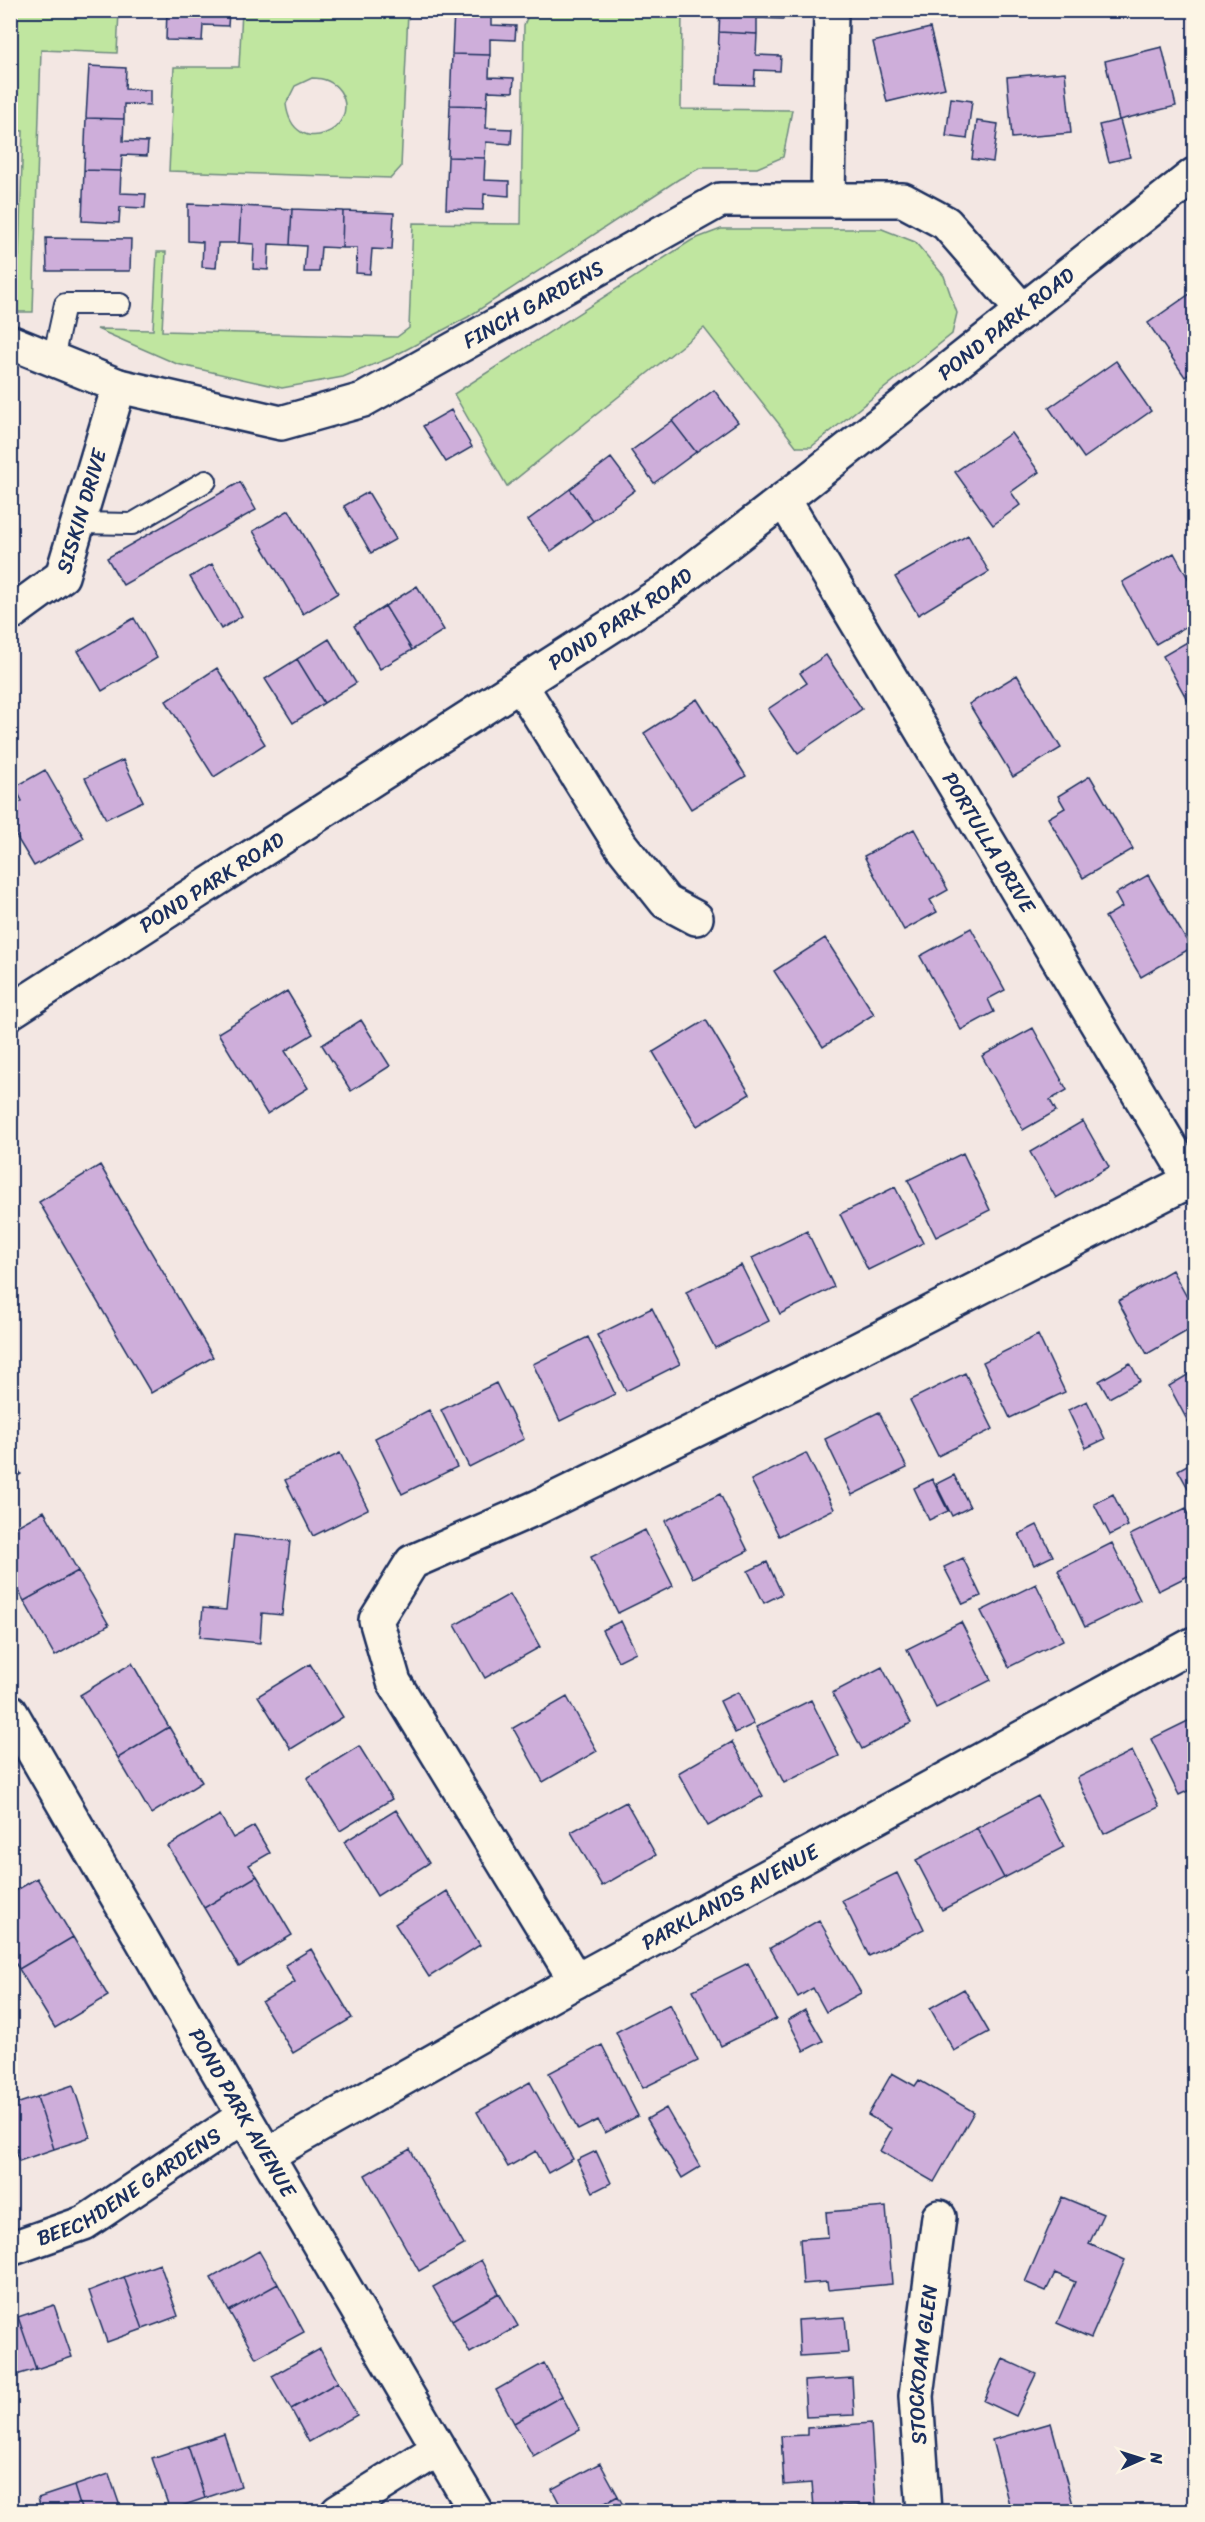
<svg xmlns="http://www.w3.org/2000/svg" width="1205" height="2522" font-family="Sriracha,sans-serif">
	<rect width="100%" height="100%" fill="#f3e7e3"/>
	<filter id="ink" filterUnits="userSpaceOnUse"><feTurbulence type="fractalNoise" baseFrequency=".0167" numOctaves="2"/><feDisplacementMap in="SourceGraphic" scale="12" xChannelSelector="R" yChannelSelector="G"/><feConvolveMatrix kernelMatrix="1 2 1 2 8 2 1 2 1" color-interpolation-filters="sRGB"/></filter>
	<g filter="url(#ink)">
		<!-- green -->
		<path fill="#c0e6a0" stroke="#6e8a7f" stroke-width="1.5" fill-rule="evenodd" d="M11 10 119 11 117 53 41 50 33 312H11V257L19 256 23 131 11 130Z
			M406 10 408 12 401 167 391 178 169 171 174 67H239L242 11ZM312 78C323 78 333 81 340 91 364 129 293 162 286 104L295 86Z
			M530 11H682L681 109 792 110 783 157 757 168H700L679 179 468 317 392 357 343 377 282 388 177 364 97 329 153 330 157 252H166L162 331 397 337 409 328 413 223 521 224 524 25Z
			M721 229H882L915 242 944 276 957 313 952 334 811 447H797L704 328 507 486 454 394 692 240Z"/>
		<!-- building -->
		<path fill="#ceaeda" stroke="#1b2f5e" stroke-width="1.5" d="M167 10 229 12 228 26 203 25 202 41 166 40Z
			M454 10H491V25L516 26 515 40 490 39V55L452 54Z
			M720 10H783V19L757 18V34L719 32Z
			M930 28 945 88 887 102 873 42Z
			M719 32 757 34 756 55 781 56 780 71 755 70 754 85 717 84Z
			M1162 47 1176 106 1119 120 1105 61Z
			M452 54 490 55 489 77 514 78 513 92 488 91 487 106 450 105Z
			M89 66 126 68 125 89 150 90V105L124 104V119L86 118Z
			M1065 72 1071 133 1012 138 1007 77Z
			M951 98 972 101 967 139 946 136Z
			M450 105 487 106 486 128 512 129 511 144 486 142 485 158 448 157Z
			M86 118 124 119 123 141 148 142 147 156 122 155 121 171 84 170Z
			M1120 120 1130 157 1109 162 1099 125Z
			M977 121 998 124 993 162 972 159Z
			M448 157 485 158 484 180 509 181V196L484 194 483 210 446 209Z
			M84 170 121 171 120 193 146 194 145 208 120 207 119 223 82 221Z
			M10 177 16 178 15 215H10Z
			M188 204 241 206 239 243H218L216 268 202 267 203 242 188 241Z
			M241 206 292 209 290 245 269 244 268 270 253 269 254 244 239 243Z
			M292 209 343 211 342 248 321 247 319 272H304L306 246 290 245Z
			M343 211 394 213 392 250 372 249 370 274 356 273 357 248H342Z
			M46 238 131 239 130 271H47Z
			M1194 291V370L1185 377 1148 323Z
			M1116 361 1151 411 1084 458 1049 408Z
			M714 390 738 422 696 452 672 421Z
			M10 394 14 395 13 447 10 446Z
			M451 410 472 447 446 462 423 426Z
			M672 421 696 452 654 483 631 451Z
			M1011 433 1039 472 1011 492 1020 505 993 525 955 472Z
			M10 446 13 447 11 498H10Z
			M611 458 635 490 593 521 570 489Z
			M240 482 256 510 123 585 107 558Z
			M570 489 593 521 551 551 528 520Z
			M368 492 396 539 371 553 344 506Z
			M289 510 338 593 303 614 253 531Z
			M968 535 989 572 918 615 895 577Z
			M1174 553 1194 589V622L1156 644 1122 582Z
			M212 564 242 616 221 629 190 577Z
			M417 586 444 630 412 650 385 606Z
			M385 606 412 650 380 669 354 626Z
			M134 618 157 658 102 691 78 651Z
			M1194 638V712L1163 656Z
			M329 639 356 683 324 703 297 659Z
			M826 655 862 709 798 753 768 709 807 683 800 673Z
			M297 659 324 703 293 723 265 679Z
			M217 668 265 744 214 777 166 701Z
			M1017 675 1061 748 1013 777 969 704Z
			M697 699 746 776 691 809 644 733Z
			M123 760 143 801 106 819 85 778Z
			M45 770 84 838 34 866 10 826V807L22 801 15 787Z
			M1090 776 1133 849 1083 878 1048 818 1065 808 1058 796Z
			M914 829 948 890 930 900 937 912 904 930 864 856Z
			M1148 875 1191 948 1141 977 1105 917 1122 907 1115 894Z
			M971 928 1005 990 988 999 994 1012 961 1030 920 956Z
			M825 938 874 1014 823 1047 774 971Z
			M287 991 313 1034 285 1051 308 1088 267 1114 218 1033Z
			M361 1020 390 1066 351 1091 322 1045Z
			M706 1020 750 1094 697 1126 653 1052Z
			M1033 1028 1067 1090 1050 1100 1056 1111 1023 1130 982 1056Z
			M1083 1121 1109 1167 1056 1198 1030 1152Z
			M963 1153 990 1210 936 1237 908 1180Z
			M100 1165 213 1357 151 1393 39 1202Z
			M895 1187 923 1243 868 1270 840 1214Z
			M807 1231 834 1287 780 1314 752 1258Z
			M741 1265 769 1321 715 1348 686 1292Z
			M1172 1270 1194 1310V1327L1147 1354 1118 1301Z
			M652 1308 680 1364 626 1391 597 1335Z
			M1038 1335 1065 1392 1010 1418 983 1362Z
			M588 1337 615 1394 560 1421 533 1364Z
			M1130 1363 1140 1381 1109 1398 1099 1381Z
			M1194 1371V1433L1169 1386Z
			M965 1373 993 1429 938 1456 910 1400Z
			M496 1383 524 1439 469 1467 441 1410Z
			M1087 1401 1105 1439 1086 1448 1068 1410Z
			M429 1410 457 1467 402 1494 375 1438Z
			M879 1412 907 1468 852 1495 825 1439Z
			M340 1453 368 1509 313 1536 285 1480Z
			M806 1453 834 1509 779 1536 751 1480Z
			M10 1457 21 1474 10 1481Z
			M1194 1461V1484L1188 1488 1178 1470Z
			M954 1475 970 1507 952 1516 936 1484Z
			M932 1479 948 1511 929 1520 914 1488Z
			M720 1494 748 1551 693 1578 665 1521Z
			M1113 1494 1128 1526 1110 1535 1094 1504Z
			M1186 1508 1194 1526V1573L1158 1591 1130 1535Z
			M44 1511 78 1571 24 1601 10 1575V1530Z
			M1037 1525 1053 1556 1034 1565 1019 1534Z
			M645 1530 673 1586 618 1613 591 1557Z
			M234 1535 290 1541 282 1615 262 1613 260 1643 200 1637 203 1608 226 1610Z
			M1112 1543 1140 1600 1085 1627 1058 1570Z
			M963 1558 981 1596 963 1604 944 1567Z
			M767 1562 782 1594 764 1603 748 1571Z
			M78 1571 109 1625 55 1656 24 1601Z
			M1036 1584 1063 1640 1009 1667 981 1611Z
			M510 1594 540 1647 485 1678 455 1625Z
			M621 1621 636 1652 618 1661 602 1630Z
			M961 1622 991 1680 936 1708 907 1649Z
			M132 1663 169 1727 118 1758 80 1695Z
			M310 1664 343 1717 291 1749 258 1696Z
			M882 1667 911 1723 862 1749 832 1693Z
			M738 1692 754 1724 735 1733 720 1701Z
			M567 1697 597 1751 543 1782 513 1728Z
			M811 1700 839 1756 784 1783 756 1727Z
			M1194 1718V1788L1179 1795 1151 1739Z
			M169 1727 202 1782 151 1814 118 1758Z
			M732 1742 763 1796 708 1826 678 1773Z
			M359 1746 392 1799 340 1831 307 1778Z
			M1132 1751 1159 1807 1104 1834 1077 1778Z
			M1038 1796 1064 1847 1004 1878 977 1828Z
			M626 1802 656 1855 602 1886 571 1832Z
			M396 1810 429 1863 377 1896 344 1842Z
			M220 1815 233 1838 254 1826 270 1853 249 1865 257 1876 204 1908 168 1846Z
			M977 1828 1004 1878 942 1910 916 1860Z
			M897 1873 924 1929 869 1956 842 1900Z
			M257 1876 292 1935 239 1967 204 1908Z
			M37 1878 73 1937 19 1969 10 1955V1894Z
			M447 1891 480 1945 429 1977 395 1924Z
			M819 1920 861 1993 826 2012 813 1988 798 1997 770 1948Z
			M73 1937 108 1996 55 2028 19 1969Z
			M311 1949 352 2018 293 2053 262 2002 295 1982 285 1965Z
			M748 1963 776 2019 721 2046 693 1990Z
			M964 1989 989 2032 954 2051 930 2008Z
			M670 2004 698 2061 643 2088 616 2032Z
			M805 2010 823 2041 804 2051 788 2020Z
			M602 2045 638 2116 605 2133 598 2120 578 2130 549 2073Z
			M892 2073 915 2086 919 2080 974 2112 934 2182 880 2151 892 2129 868 2115Z
			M530 2082 573 2159 548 2173 536 2151 508 2167 477 2112Z
			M73 2085 90 2137 54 2149 37 2097Z
			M37 2097 54 2149 19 2161 10 2137V2106Z
			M666 2108 700 2167 682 2178 647 2119Z
			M410 2149 464 2245 419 2271 365 2175Z
			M596 2151 611 2183 593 2192 577 2160Z
			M1062 2197 1103 2214 1089 2244 1125 2260 1091 2338 1057 2323 1075 2282 1055 2273 1046 2291 1025 2282Z
			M886 2207 892 2284 828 2290 827 2282 803 2284 800 2239 828 2237 826 2212Z
			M259 2251 278 2284 229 2311 211 2278Z
			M481 2260 499 2293 452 2320 433 2287Z
			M160 2264 178 2316 143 2329 124 2277Z
			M124 2277 143 2329 107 2342 89 2291Z
			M278 2284 304 2332 256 2358 229 2311Z
			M499 2293 518 2326 470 2353 452 2320Z
			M54 2305 72 2357 36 2369 18 2317Z
			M18 2317 36 2369 10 2377V2319Z
			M845 2317 848 2353 800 2356 798 2320Z
			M320 2349 338 2382 291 2409 272 2376Z
			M1003 2359 1036 2374 1016 2416 984 2401Z
			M544 2363 562 2396 514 2423 496 2390Z
			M852 2378 854 2415 806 2417 804 2381Z
			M338 2382 357 2415 309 2442 291 2409Z
			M562 2396 580 2430 533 2456 514 2423Z
			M871 2423 876 2504 814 2508 812 2483 784 2485 781 2436 807 2435V2428Z
			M1051 2423 1075 2512H1011L992 2440Z
			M224 2434 241 2486 205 2498 188 2446Z
			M188 2446 205 2498 170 2510 152 2458Z
			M600 2463 618 2496 589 2512H564L552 2489Z
			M109 2474 122 2512H82L74 2486Z
			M74 2486 82 2512H42L38 2498Z
			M618 2496 627 2512H589Z"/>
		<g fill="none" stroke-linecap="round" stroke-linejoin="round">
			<defs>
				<path id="lane" d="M53 359 65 304H120
					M78 523 132 524 206 481"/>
				<g id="street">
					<path d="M828 199 831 10"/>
					<path id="s1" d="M10 342 119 386 281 423 363 400 720 200H903L946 223 1023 311"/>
					<path id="s2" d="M784 500 1194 1186"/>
					<path id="s3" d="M10 614 62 576 119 386"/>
					<path d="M520 684 620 844 666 902 696 918"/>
					<path id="s4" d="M10 1711 244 2116 476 2512"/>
					<path d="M576 1981 394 1682 376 1620 412 1562 538 1507 802 1378 1191 1180"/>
					<path id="s5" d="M267 2155 576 1981 1194 1644"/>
					<path id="s6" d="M10 2249 84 2223 244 2116"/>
					<path d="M338 2512 438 2449"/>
					<path id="s7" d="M924 2512 916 2396 939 2217"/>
				</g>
				<g id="secondary">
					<path id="s8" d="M10 1012 664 592 805 483 1194 175"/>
				</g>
			</defs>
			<!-- lane casing -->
			<use href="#lane" stroke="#1b2f5e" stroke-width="24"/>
			<!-- street casing -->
			<use href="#street" stroke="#1b2f5e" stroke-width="38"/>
			<!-- secondary casing -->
			<use href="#secondary" stroke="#1b2f5e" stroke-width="38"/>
			<!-- lane -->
			<use href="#lane" stroke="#fcf5e5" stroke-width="20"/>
			<!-- street -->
			<use href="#street" stroke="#fcf5e5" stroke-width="33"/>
			<!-- secondary -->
			<use href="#secondary" stroke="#fcf5e5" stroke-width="33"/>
		</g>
	</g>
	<g text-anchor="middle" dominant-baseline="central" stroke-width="4.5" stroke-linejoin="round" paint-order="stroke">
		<!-- street labels -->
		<g font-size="21" fill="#1b2f5e" stroke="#fcf5e5">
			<text stroke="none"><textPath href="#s1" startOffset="564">FINCH GARDENS</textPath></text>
			<text stroke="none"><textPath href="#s8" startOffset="1212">POND PARK ROAD</textPath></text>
			<text stroke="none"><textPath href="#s3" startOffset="132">SISKIN DRIVE</textPath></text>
			<text stroke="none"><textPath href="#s8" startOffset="726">POND PARK ROAD</textPath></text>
			<text stroke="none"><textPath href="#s2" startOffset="399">PORTULLA DRIVE</textPath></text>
			<text stroke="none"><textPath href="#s8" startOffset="240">POND PARK ROAD</textPath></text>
			<text stroke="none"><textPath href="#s5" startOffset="530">PARKLANDS AVENUE</textPath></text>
			<text stroke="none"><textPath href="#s4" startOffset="464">POND PARK AVENUE</textPath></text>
			<text stroke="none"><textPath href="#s6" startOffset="135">BEECHDENE GARDENS</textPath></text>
			<text stroke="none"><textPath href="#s7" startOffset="148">STOCKDAM GLEN</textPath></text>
		</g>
	</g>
	<!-- margin -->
	<rect width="1205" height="2522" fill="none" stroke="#fcf5e5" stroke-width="36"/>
	<rect x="18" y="18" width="1169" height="2486" fill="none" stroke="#1b2f5e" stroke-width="2" filter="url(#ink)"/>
	<!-- north arrow -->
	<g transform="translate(1142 2459) rotate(87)" stroke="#fcf5e5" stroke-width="4.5" paint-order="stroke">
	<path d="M0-4.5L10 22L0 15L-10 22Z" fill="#1b2f5e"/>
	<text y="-9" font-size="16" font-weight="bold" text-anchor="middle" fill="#1b2f5e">N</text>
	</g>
</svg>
